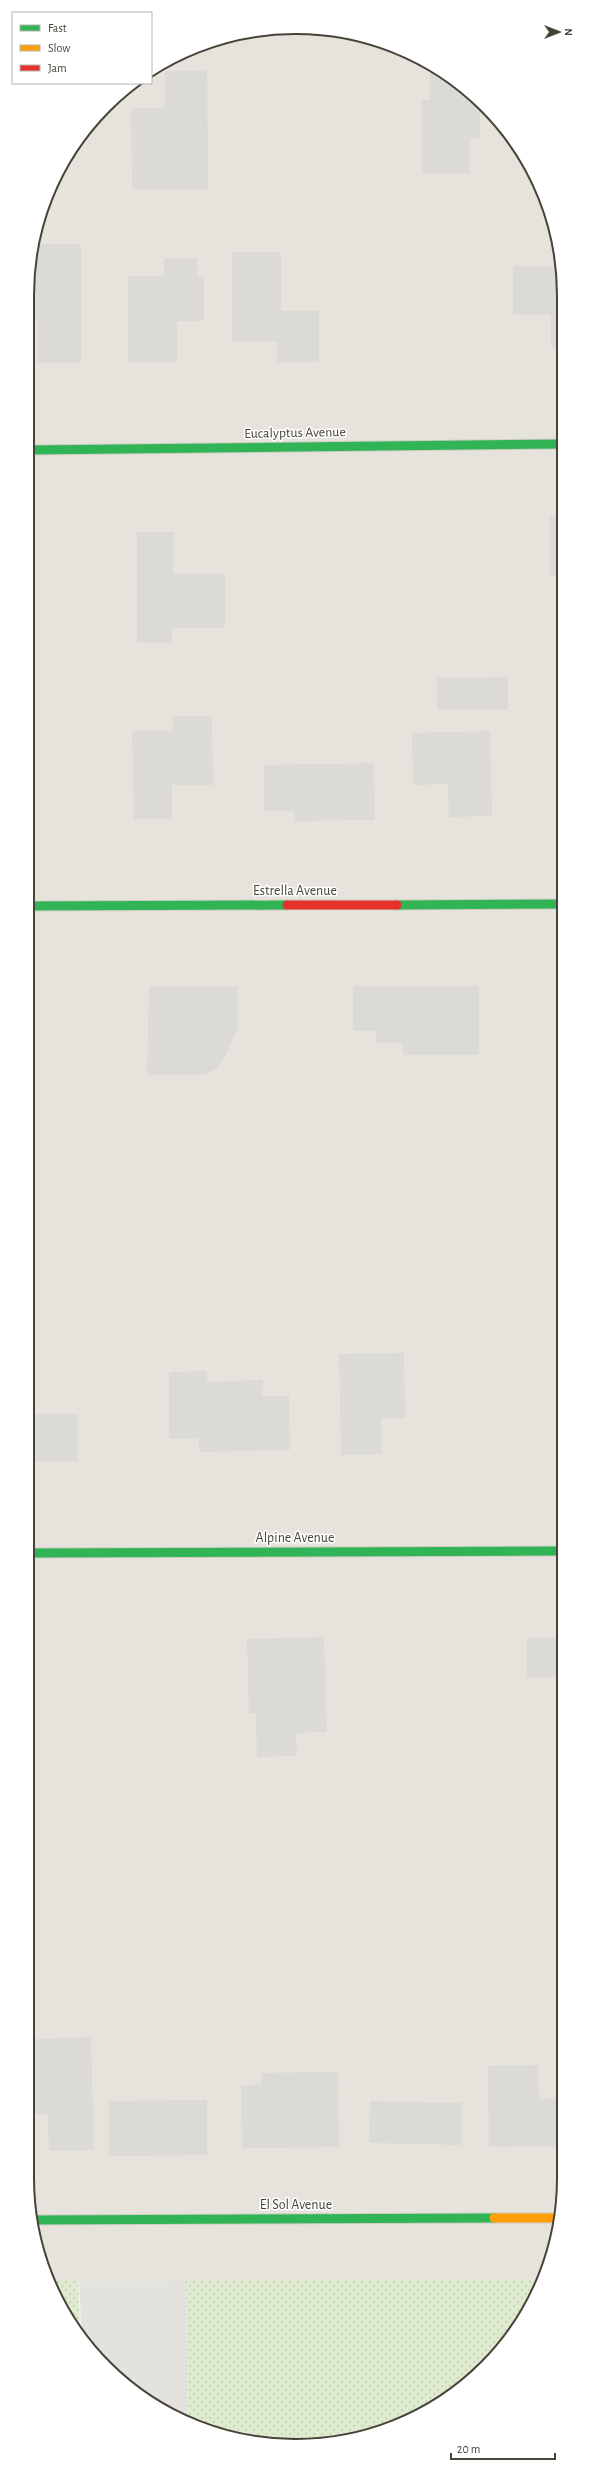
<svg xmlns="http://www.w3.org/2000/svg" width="591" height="2473" font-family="'Alegreya Sans',sans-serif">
	<defs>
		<pattern id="green-dots" width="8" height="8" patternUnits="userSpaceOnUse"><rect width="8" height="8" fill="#dfebcf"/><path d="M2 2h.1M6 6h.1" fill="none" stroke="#c1cbb2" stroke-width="1.8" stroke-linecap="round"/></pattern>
	</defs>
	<rect width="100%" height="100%" fill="#f2f1ed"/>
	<!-- residential -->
	<path fill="#e5e3db" d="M278 28 331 29 414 55 486 106 536 177 562 261V2213L550 2264 543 2279 49 2282 32 2230 27 2177 29 260 41 209 63 161 94 118 132 83H151V71L177 55 226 36Z"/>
	<!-- green -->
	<path fill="url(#green-dots)" d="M543 2279 528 2312 497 2355 459 2390 414 2418 365 2437 278 2445 226 2437 188 2423 186 2281Z
		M47 2280H78L80 2333Z"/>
	<!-- parking -->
	<path fill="#e4e2de" d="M186 2281 188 2423 177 2418 132 2391 94 2355 82 2335 79 2282Z"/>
	<!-- building -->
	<path fill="#dcdad6" d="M430 68 480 102V138H470V174H422V100H430Z
		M207 70 208 189H132L131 108H165V71Z
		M33 244H81V363H37V319H29V260Z
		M232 252H281V311H319V362H277V342H232Z
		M164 258H197V277H204V321H177V362H128V276H164Z
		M513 266H562V348H551V315H513Z
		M550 517H562V575H550Z
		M137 532H174L173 574H225V628H172V643H137Z
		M508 677V710H437V678Z
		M173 716H212L213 785H172V819H134L132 731H173Z
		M490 731 492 816 449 817 448 784 413 785 412 733Z
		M374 763 375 820 295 821 294 811H264V765Z
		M149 986H238L237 1029 226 1055 216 1069 204 1075H147Z
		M353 986H479V1055H403V1043H376V1031H353Z
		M404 1353 405 1418H381L382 1454 341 1455 339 1354Z
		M207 1371V1382L263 1380 262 1396H289L290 1450 199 1452V1438L169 1439V1372Z
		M28 1414H78V1462H28Z
		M324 1637 327 1732 296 1733 297 1756 257 1757 256 1713H249L247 1639Z
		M527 1638H562V1677H527Z
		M91 2037 94 2150 49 2151 48 2114 27 2115V2039Z
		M538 2065 539 2099 562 2098V2146L489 2147 488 2066Z
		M338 2072 339 2147 242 2148 241 2085H261V2073Z
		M207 2100V2155L109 2156V2101Z
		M370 2101 462 2103 461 2145 369 2143Z"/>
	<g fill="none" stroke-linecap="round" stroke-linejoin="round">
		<defs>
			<path id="fast" d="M29 450 562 444
				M397 905 562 904
				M29 906 287 905
				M28 1553 562 1551
				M31 2220 494 2218"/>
			<path id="slow" d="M494 2218H560"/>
			<path id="jam" d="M287 905H397"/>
		</defs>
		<!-- fast casing -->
		<use href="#fast" stroke="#d0cec4" stroke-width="11"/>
		<!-- slow casing -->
		<use href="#slow" stroke="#d0cec4" stroke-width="11"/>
		<!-- jam casing -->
		<use href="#jam" stroke="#d0cec4" stroke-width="11"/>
		<!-- fast -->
		<use href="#fast" stroke="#30b455" stroke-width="9"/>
		<!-- slow -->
		<use href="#slow" stroke="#ff9f0a" stroke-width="9"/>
		<!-- jam -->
		<use href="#jam" stroke="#e5322d" stroke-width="9"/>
	</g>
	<g text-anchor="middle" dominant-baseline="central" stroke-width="3" stroke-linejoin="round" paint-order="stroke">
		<!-- street labels -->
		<g font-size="14" fill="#484339" stroke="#fff">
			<text transform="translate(295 433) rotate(-1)">Eucalyptus Avenue</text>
			<text x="295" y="891">Estrella Avenue</text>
			<text x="295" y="1538">Alpine Avenue</text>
			<text x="296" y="2205">El Sol Avenue</text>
		</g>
	</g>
	<!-- crop -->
	<path d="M0 0H591V2473H0ZM295 34H296A261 261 0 0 1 557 295V2178A261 261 0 0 1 296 2439H295A261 261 0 0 1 34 2178V295A261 261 0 0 1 295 34Z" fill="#fff" fill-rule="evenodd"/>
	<path fill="none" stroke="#484339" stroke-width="2" d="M295 34H296A261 261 0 0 1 557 295V2178A261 261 0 0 1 296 2439H295A261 261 0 0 1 34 2178V295A261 261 0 0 1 295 34Z"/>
	<!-- legend -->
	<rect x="12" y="12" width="140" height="72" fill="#ffffff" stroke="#b6b4b0"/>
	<rect x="20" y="25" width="20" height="6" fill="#30b455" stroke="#b6b4b0"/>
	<text x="48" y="32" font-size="12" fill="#484339">Fast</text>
	<rect x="20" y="45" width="20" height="6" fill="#ff9f0a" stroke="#b6b4b0"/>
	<text x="48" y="52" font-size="12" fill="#484339">Slow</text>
	<rect x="20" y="65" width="20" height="6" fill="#e5322d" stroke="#b6b4b0"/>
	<text x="48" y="72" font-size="12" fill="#484339">Jam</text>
	<!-- north arrow -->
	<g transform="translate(559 32) rotate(90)" stroke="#ffffff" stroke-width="3" paint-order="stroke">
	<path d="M0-3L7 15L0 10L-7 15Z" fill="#484339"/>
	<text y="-6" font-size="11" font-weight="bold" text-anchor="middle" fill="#484339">N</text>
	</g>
	<!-- scale -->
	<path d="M451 2453v6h104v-6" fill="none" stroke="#484339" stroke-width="2"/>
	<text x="457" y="2453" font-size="12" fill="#484339" stroke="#ffffff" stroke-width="3" paint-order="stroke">20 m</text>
</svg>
